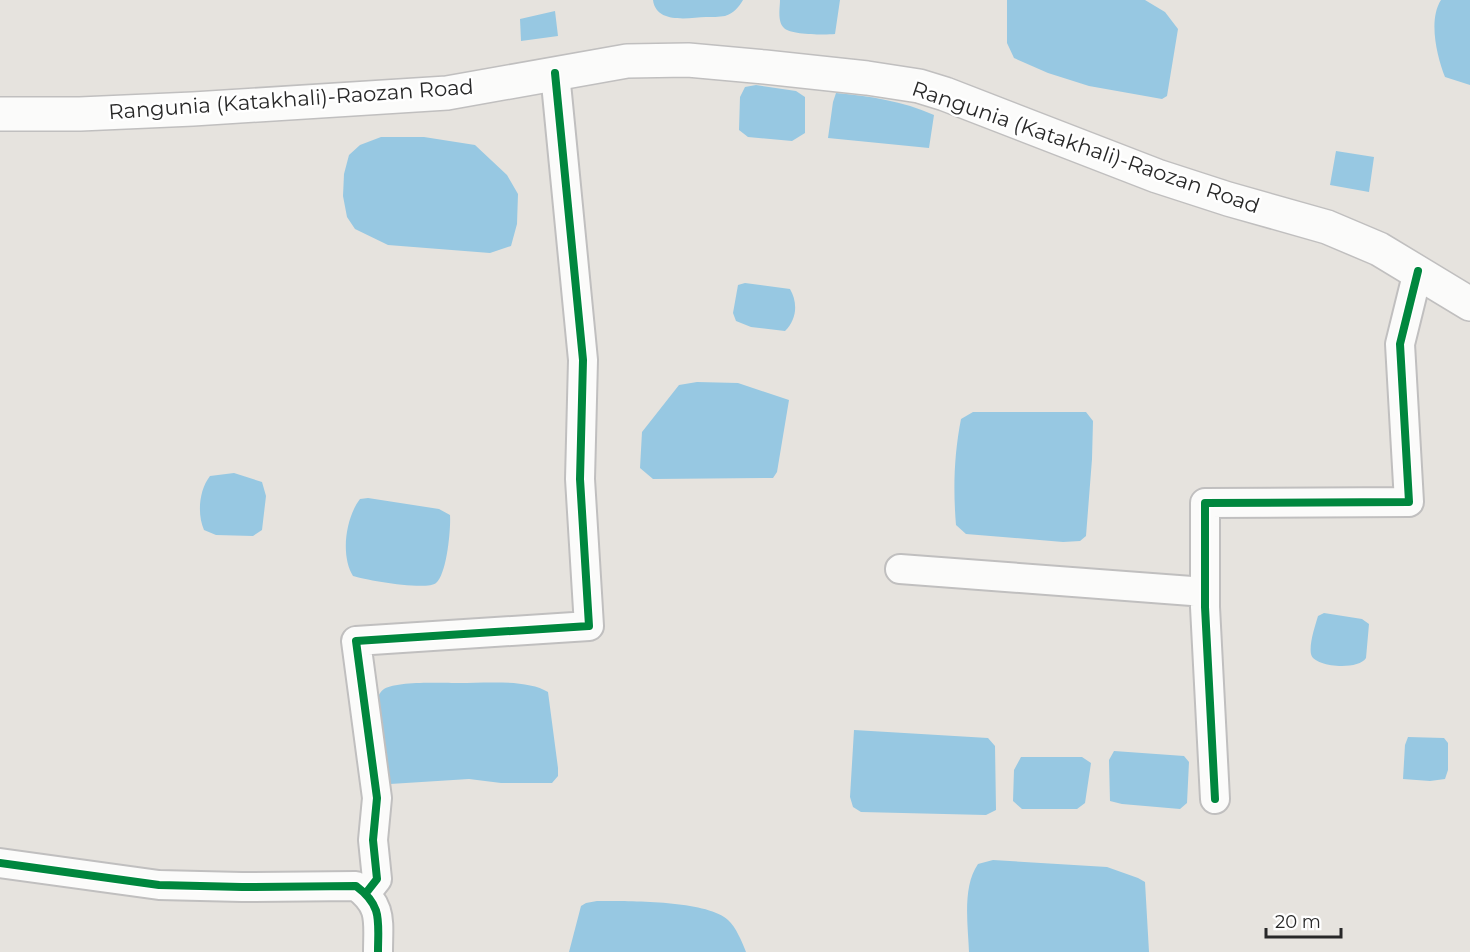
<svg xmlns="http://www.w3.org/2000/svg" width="1470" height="952" font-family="Montserrat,sans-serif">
	<rect width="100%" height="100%" fill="#e6e3de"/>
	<!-- water -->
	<path fill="#97c8e2" d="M653 0H743C739 7 734 13 725 16 719 17 712 17 706 17 688 18 656 24 653 0Z
		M780 0H840L835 34C825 35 791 35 784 28 777 21 780 8 780 0Z
		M1007 0H1145L1165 12 1178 29 1167 96 1162 99 1089 86 1048 73 1014 58 1007 43Z
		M1441 0H1470V85L1445 77C1437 57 1428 20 1441 0Z
		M555 11 558 36 521 41 520 19Z
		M756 85 796 91 805 97V133L792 141 748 137 739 130 740 97 745 87Z
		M836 93C869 96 903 101 934 115L929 148 828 138 833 102Z
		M381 137H424L475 145 507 175 518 194 517 224 511 246 490 253 388 245 355 229 347 217 343 196 344 174 349 155 360 145Z
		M1336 151 1374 157 1369 192 1330 185Z
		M745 283 790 289C798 303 797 319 785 331L751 327 736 321 733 313 738 285Z
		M697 382 738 383 789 400 777 472 773 478 653 479 640 468 642 432 679 385Z
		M973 412H1086L1093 421 1092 459 1086 536 1080 541 1063 542 966 534 956 525C953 489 954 455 961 419Z
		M234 473 262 482 266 496 262 530 253 536 216 535 204 530C197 514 199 490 210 476Z
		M368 498 439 509 450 515C451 528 447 574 436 583 427 591 365 580 353 576 340 555 346 517 360 499Z
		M1324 613 1362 619 1369 624 1366 658C1358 671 1313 667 1311 654 1309 644 1315 626 1318 616Z
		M459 683C484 683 527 679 548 692L558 768V776L552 783H501L469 779 390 784 384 776C381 758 367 699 384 689 397 681 442 683 459 683Z
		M854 730 988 738 995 746 996 810 986 815 861 812 853 807 850 797Z
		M1408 737 1444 738 1448 743V770L1445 779 1430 781 1403 779 1405 745Z
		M1114 751 1184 756 1189 762 1187 803 1180 809 1122 804 1110 801 1109 760Z
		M1021 757H1082L1091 763 1085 803 1077 809H1022L1013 801 1014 770Z
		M993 860 1107 867 1138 878 1145 882 1149 952H969C968 925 962 887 978 864Z
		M597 901C626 901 707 900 728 920 736 927 742 942 746 952H569L581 906 586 903Z"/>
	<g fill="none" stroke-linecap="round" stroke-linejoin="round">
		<defs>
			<path id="minor" d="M900 569 1205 592
				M1215 799 1205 607V503L1409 502 1400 344 1418 271
				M0 863 159 885 242 887 356 886C383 906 378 921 378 952
				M366 893 377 879 373 840 377 798 356 641 589 626 580 479 583 360 555 73"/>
			<path id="secondary" d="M0 114H80L193 109 447 93 627 61 688 60 765 67 867 78 919 86 945 94 1157 176 1228 199 1327 227 1379 249 1470 304"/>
		</defs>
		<!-- minor casing -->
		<use href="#minor" stroke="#c0bfbf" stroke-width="32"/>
		<!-- secondary casing -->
		<use href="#secondary" stroke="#c0bfbf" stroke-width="36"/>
		<!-- minor -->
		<use href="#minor" stroke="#fbfbfa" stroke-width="28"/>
		<!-- secondary -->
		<use href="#secondary" stroke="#fbfbfa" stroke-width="33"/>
		<defs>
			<path id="cycleway" d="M1215 799 1205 607V503L1409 502 1400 344 1418 271
				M0 863 159 885 242 887 356 886C383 906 378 921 378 952
				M366 893 377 879 373 840 377 798 356 641 589 626 580 479 583 360 555 73"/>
		</defs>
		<!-- cycleway casing -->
		<use href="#cycleway" stroke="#fff" stroke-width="11"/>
		<!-- cycleway -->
		<use href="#cycleway" stroke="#00873e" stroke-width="8"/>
	</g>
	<g text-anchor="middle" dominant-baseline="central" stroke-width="5" stroke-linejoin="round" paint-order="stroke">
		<!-- street labels -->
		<g font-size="21" fill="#282828" stroke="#fff">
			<text transform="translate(291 99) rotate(-4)">Rangunia (Katakhali)-Raozan Road</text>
			<text transform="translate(1086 147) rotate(19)">Rangunia (Katakhali)-Raozan Road</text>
		</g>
	</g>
	<!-- scale -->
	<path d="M1266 928v9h75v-9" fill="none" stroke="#282828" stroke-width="3"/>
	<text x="1275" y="928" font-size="18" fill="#282828" stroke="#ffffff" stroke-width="4.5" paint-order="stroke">20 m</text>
</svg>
